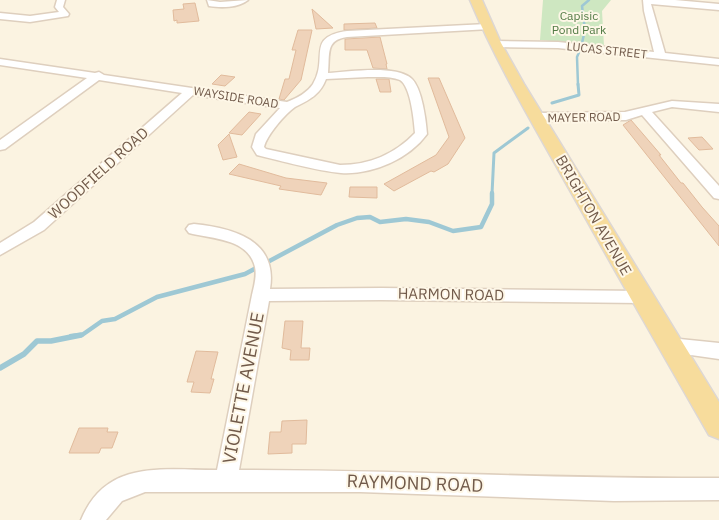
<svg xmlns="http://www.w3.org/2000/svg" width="719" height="520" font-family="'IBM Plex Sans',sans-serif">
	<rect width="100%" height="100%" fill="#fbf3e1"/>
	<!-- green -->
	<path fill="#cee7c1" d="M543 0H611L602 11 604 46 540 40Z"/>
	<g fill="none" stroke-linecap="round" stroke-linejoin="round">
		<!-- stream-far3 -->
		<path stroke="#9ec8d4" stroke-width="2.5" d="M582 43 585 30 582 6 589 0
			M578 85 577 57 580 50"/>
		<!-- stream-far2 -->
		<path stroke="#9ec8d4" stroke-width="3" d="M552 103 579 95 578 84
			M492 194 494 153 528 128"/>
		<!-- stream-far1 -->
		<path stroke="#9ec8d4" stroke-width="4.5" d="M71 336 82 335 102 321 115 319 157 297 245 274 337 225 357 218 370 217 380 222 406 219 429 222 453 231 481 227 492 204V193"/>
		<!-- stream -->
		<path stroke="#9ec8d4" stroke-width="5.5" d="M0 368 24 354 37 341H51L81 335"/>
	</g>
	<!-- building -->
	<path fill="#efd3ba" stroke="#e1bb9c" d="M195 3 199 21 177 23V20L174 21 173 10 184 9 183 4Z
		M312 9 333 28 316 29Z
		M375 23 377 28 344 30V24Z
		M298 30H312L301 80 284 100 279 99 285 79H289L296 50H292Z
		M380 37 387 64H386L387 69 373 68 367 50H345V39Z
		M221 75 235 77 225 86 212 84Z
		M428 78H439L465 138 448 164 434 172 431 171 394 191 384 184 436 155 449 137Z
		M376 79H389L391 92H380Z
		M249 112 261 114 242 135 229 133Z
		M631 120 661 155H659L681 183H683L702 207 719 226V246L623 125Z
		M229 134 237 157 223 160 218 145Z
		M702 137 713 149 699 150 688 138Z
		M239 164 286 178 327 183 321 195 279 189 281 186 229 174Z
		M350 187H377V198L349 197Z
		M285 321H303L301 348H310L309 360H290L291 350 282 348Z
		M196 351 218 352 211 379H214L210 393 191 392 194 382H187Z
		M307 420 306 444H292V453L268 454 270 432H281L282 421Z
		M79 428H108L107 432H118L112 448H101L99 453H69Z"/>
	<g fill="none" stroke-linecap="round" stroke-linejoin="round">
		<defs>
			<path id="minor" d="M57 0H65L63 7 69 14 68 16 30 22 0 19V13L30 16 59 12 55 7Z
				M207 0 220 2 248 0C238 8 221 8 209 6Z
				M643 0H675L719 4V10L651 4 665 53 719 59V65L558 48 496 47 491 44 496 41 558 42 654 52 644 11Z
				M487 24 490 25V29L347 37C325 40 330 54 328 73 348 72 396 64 412 79 422 89 426 120 427 134 409 159 372 175 341 173 318 171 281 161 257 155L252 147 256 134 280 108 193 95 44 230 0 255V243L34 222 182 93 99 80 5 149 0 150V140L87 78 0 65V59L95 73 99 72 104 75 287 102C297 98 307 93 313 84 329 58 305 37 347 31ZM368 77C378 77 391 76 400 80 411 87 414 121 415 133 395 154 369 165 340 165L266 149 264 147C267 135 285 114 295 107 309 100 320 95 326 79Z
				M672 101 719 104V112L672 107 652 112 719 186V199L714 198 642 115 626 120 537 121 531 117 537 113 625 112Z
				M194 224C233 228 278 240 270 289L381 288 641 291 647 292 650 297 647 302 641 303 381 300 269 301 239 470C399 470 559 479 719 478V500L614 501 360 492H145L122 501 106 520H81C106 459 162 470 217 470L252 295C254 286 257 276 255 267 248 238 212 239 189 233L186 229 189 225Z
				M670 338 719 343V359L663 351 661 346 663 341Z"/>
			<path id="major" d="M470 0H482L501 43 524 84 719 402V439L709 435C660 350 611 264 563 178 530 119 496 62 470 0Z"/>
		</defs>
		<!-- minor casing -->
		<use href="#minor" stroke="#decfbe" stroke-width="3"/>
		<!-- major casing -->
		<use href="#major" stroke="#ddd7d4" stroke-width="3"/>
		<!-- minor -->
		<use href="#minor" fill="#fff" fill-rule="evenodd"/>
		<!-- major -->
		<use href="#major" fill="#f7dc9c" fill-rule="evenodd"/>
	</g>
	<g text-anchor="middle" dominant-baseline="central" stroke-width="4" stroke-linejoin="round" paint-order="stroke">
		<!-- far-park labels -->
		<g font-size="12" fill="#527b45" stroke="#fef7e7">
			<text x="579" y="15">Capisic<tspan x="579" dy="14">Pond Park</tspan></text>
		</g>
		<!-- far-street labels -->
		<g font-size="12" fill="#715a4a" stroke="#fef7e7">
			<text transform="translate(607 50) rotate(6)">LUCAS STREET</text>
			<text transform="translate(236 97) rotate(9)">WAYSIDE ROAD</text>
			<text transform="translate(584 117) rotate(-1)">MAYER ROAD</text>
		</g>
		<!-- street labels -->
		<g font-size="15" fill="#715a4a" stroke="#fef7e7">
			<text transform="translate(98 173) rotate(-42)">WOODFIELD ROAD</text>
			<text transform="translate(594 215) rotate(60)">BRIGHTON AVENUE</text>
			<text transform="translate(451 294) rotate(1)">HARMON ROAD</text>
		</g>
		<!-- near-street labels -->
		<g font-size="18" fill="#715a4a" stroke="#fef7e7">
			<text transform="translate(243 388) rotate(-79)">VIOLETTE AVENUE</text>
			<text transform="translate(415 483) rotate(2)">RAYMOND ROAD</text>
		</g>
	</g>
</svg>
